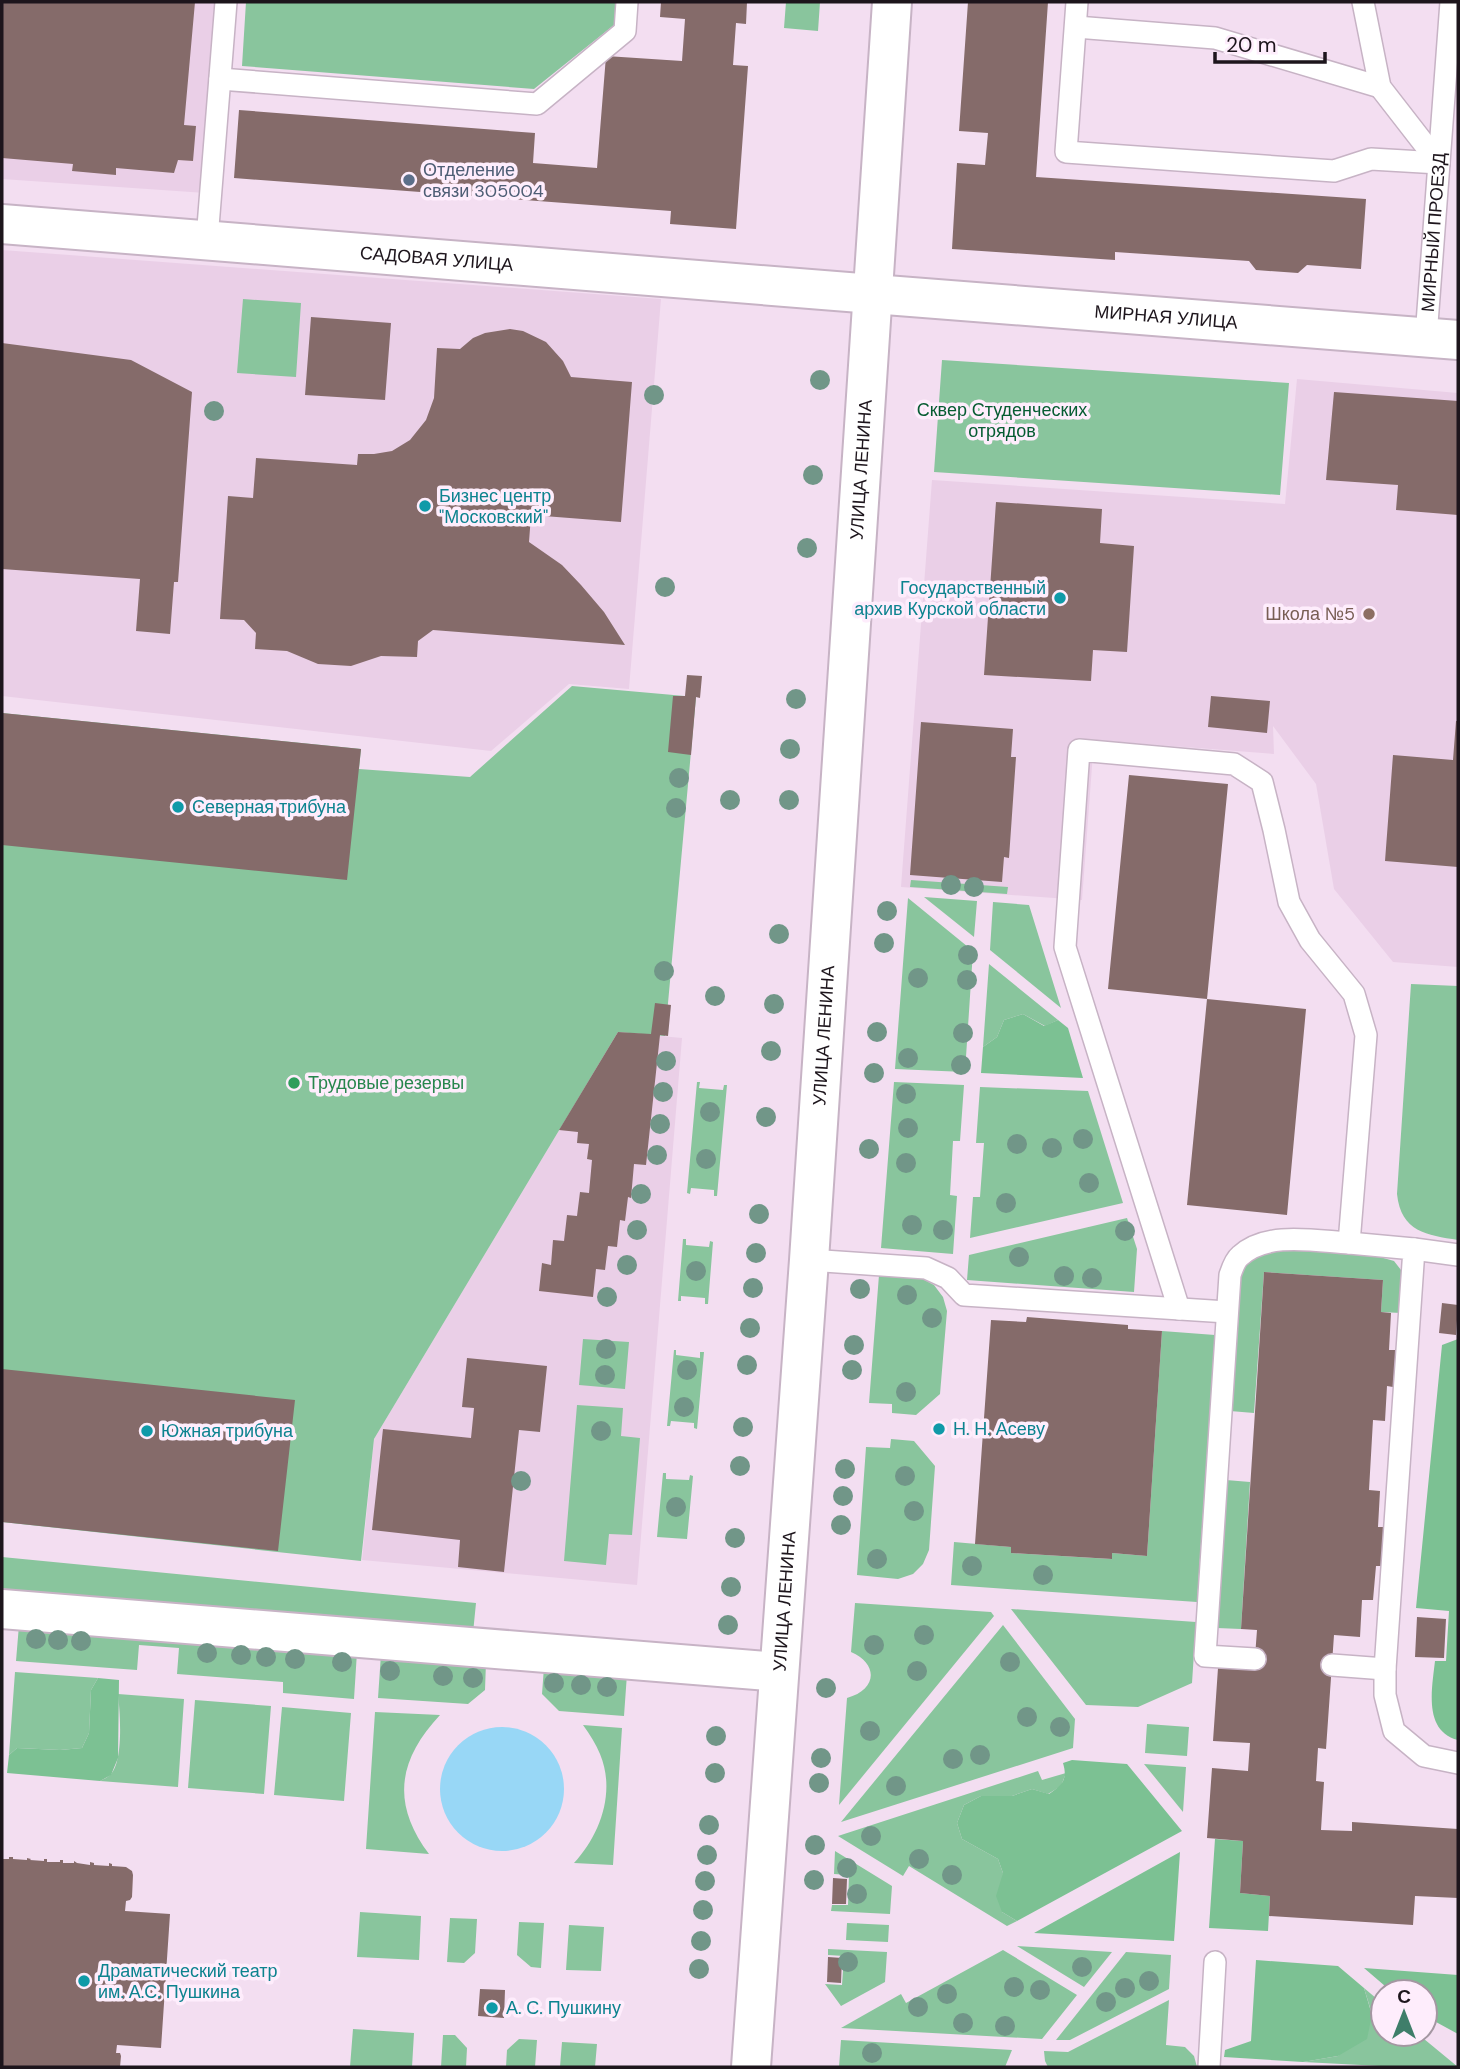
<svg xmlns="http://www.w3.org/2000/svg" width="1460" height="2069" font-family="'DM Sans',sans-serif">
	<rect width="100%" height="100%" fill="#f3def1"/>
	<!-- built -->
	<path fill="#eacfe7" d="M2 2H234L220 194 2 179Z
		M2 250 661 299 629 689 569 684 491 751 2 696Z
		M1297 379 1458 393V967L1393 962 1334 889 1316 784 1273 726 1274 754 1094 740 1082 900 901 887 932 480 1285 504Z
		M618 1032 682 1038 637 1585 362 1560 374 1439Z"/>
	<!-- green -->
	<path fill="#89c59d" d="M246 2H616L614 25 534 89 242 66Z
		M786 2H820L818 31 784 28Z
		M243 299 301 303 296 377 237 373Z
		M942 360 1289 383 1280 495 934 472Z
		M572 686 696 697 665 1036 618 1032 374 1439 361 1561 2 1522V713L361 749 359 769 470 777Z
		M911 880 1008 887 1007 894 910 887Z
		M924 897 977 901 974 937Z
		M908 898 973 951 965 1072 895 1069Z
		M993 902 1029 905 1061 1008 990 950Z
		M989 964 1058 1020 1045 1026 1023 1014 1004 1020 997 1037 983 1047Z
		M1411 984 1458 986V1240C1427 1235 1401 1232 1397 1194Z
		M697 1082H700L699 1088 723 1090 724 1085H727L717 1196H714V1190L691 1188 690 1194 687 1193Z
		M894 1082 964 1085 960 1141H953L950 1195 957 1196 953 1254 881 1248Z
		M980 1087 1088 1091 1123 1203 970 1238 973 1197H980L984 1143H976Z
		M1127 1218 1137 1249 1134 1292 967 1280 969 1255Z
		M683 1239H686V1245L709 1247 710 1241 713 1242 708 1304H705V1298L681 1296V1301H678Z
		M1277 1249 1373 1255 1394 1261 1401 1270 1404 1281 1401 1313 1381 1312 1383 1280 1264 1272 1254 1413 1230 1411 1238 1284C1245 1259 1254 1256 1277 1249Z
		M879 1275 921 1278 934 1285 943 1297 947 1311 940 1394 916 1415 892 1413V1404L869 1403Z
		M1162 1331 1215 1335 1197 1602 951 1585 954 1542 1011 1547V1553L1111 1559 1112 1553 1147 1556Z
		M583 1339 629 1342 625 1389 579 1385Z
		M674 1350H676V1355L700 1358V1352H704L697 1429 694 1428V1423L671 1421 670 1426H667Z
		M577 1405 623 1408 621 1436 640 1438 632 1535 609 1534 606 1565 564 1561Z
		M891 1439 914 1441 935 1466 929 1550 923 1564 913 1574 898 1579 857 1575 866 1447 890 1448Z
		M663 1473H666V1479L689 1480 690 1475 693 1476 687 1539 657 1537Z
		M1226 1480 1250 1482 1241 1629 1217 1628Z
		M2 1557 476 1603 473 1633 2 1595Z
		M855 1603 991 1612 994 1616 839 1805 847 1698C877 1690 879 1664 851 1652Z
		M1011 1609 1196 1622 1192 1683 1138 1707 1086 1705Z
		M19 1625 357 1652 354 1699 283 1693V1682L177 1674 179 1648 139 1645 137 1670 16 1661Z
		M1003 1625 1075 1719 1073 1748 841 1822Z
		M381 1654 486 1662 485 1690 468 1704 378 1698Z
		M544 1667 627 1674 624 1716 559 1711 542 1694Z
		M15 1672 98 1678 91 1690 89 1733 82 1748 60 1750 17 1748 9 1755Z
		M118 1694 184 1699 178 1787 100 1781C103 1779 107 1778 110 1775 124 1762 120 1712 118 1694Z
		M195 1700 271 1706 264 1794 188 1788Z
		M282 1707 351 1713 344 1801 274 1795Z
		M375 1712 440 1715C398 1760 391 1803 429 1854L366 1849Z
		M1147 1724 1189 1727 1187 1756 1145 1753Z
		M583 1725 622 1728 613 1865 574 1863C600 1835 616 1792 600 1754 596 1744 590 1735 583 1725Z
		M1144 1764 1186 1767 1183 1812Z
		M1038 1771 1042 1780 1066 1773 1061 1786 1048 1794 1032 1789 1012 1796H981L964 1805 957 1823 962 1839 998 1859 1003 1873 1002 1912 1017 1921 1007 1926 909 1866 903 1876 838 1836Z
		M835 1851 892 1886 890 1914 831 1911 832 1905H848L849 1875 834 1874Z
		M360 1912 421 1916 419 1960 357 1957Z
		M450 1918 477 1919 475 1953 464 1963 447 1962Z
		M519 1922 544 1923 541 1968 531 1967 517 1955Z
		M847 1923 889 1925 888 1942 846 1940Z
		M569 1925 604 1927 601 1971 566 1970Z
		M1017 1946 1112 1952 1084 1987Z
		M828 1949 887 1952 885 1982 841 2006 825 1984 842 1985 844 1956 828 1955Z
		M1003 1950 1077 1995 1042 2039 841 2028 901 1994 906 2003Z
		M1126 1952 1171 1955 1169 1989 1070 2040H1056Z
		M1364 1988 1383 2004V2034H1418L1458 2067H1400L1303 2062 1338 2056 1372 2014Z
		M1169 2000 1166 2045 1185 2047 1194 2056 1197 2067H1048L1045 2061 1044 2051 1068 2052Z
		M353 2029 414 2033 412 2067H350Z
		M443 2035H455L467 2048 466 2067H441Z
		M519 2039 537 2040 535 2067H506L507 2050Z
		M841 2040 1012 2050 1005 2067H839Z
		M562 2042 597 2044 595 2067H560Z"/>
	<!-- forest -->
	<path fill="#7cc193" d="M1023 1014 1044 1026 1058 1020 1068 1028 1083 1078 981 1073 983 1047 997 1037 1004 1020Z
		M1458 1339V1740C1423 1731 1432 1688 1435 1661H1446L1449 1611 1416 1608 1442 1345Z
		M98 1678 119 1680 118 1758 111 1775 100 1781 7 1773 9 1755 17 1748 60 1750 82 1748 89 1733 91 1690Z
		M1072 1760 1127 1764 1182 1831 1017 1921 1002 1912 996 1896 1003 1873 998 1859 962 1839 957 1823 964 1805 981 1796H1012L1032 1789 1049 1794C1062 1785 1068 1780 1063 1763Z
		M1215 1839 1243 1841 1240 1893 1270 1896 1268 1931 1209 1928Z
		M1180 1852 1174 1941 1034 1933Z
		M1256 1960 1338 1966 1364 1988 1372 2015 1367 2039 1338 2056 1303 2062 1224 2057 1225 2050 1251 2041Z
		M1364 1968 1458 1975V2034L1425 2016V1992H1392Z"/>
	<!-- water -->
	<path fill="#98d7f6" d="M440 1789a62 62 0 1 1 124 0a62 62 0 1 1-124 0Z"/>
	<!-- building -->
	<path fill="#856b6a" d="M2 2H195L184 125 196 126 193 161 178 160 174 173 116 168V175L72 171 73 164 2 158Z
		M661 2H747L746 24 736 23 733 65 748 66 736 229 670 224 671 211 234 178 239 110 535 133 533 163 597 168 606 56 682 61 685 19 660 17Z
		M968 2H1048L1036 177 1366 199 1361 269 1307 265 1298 273 1256 270 1249 261 1115 252V260L952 249 957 163 985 165 988 133 959 131Z
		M311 317 391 323 385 400 305 395Z
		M510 329 523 331 546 342 563 361 571 377 632 382 621 522 531 515 529 542 562 565 581 585 604 612 625 645 433 630 418 641 417 657 381 656 351 666 318 664 287 651 255 649 256 633 244 620 220 619 228 496 253 498 256 458 357 465 358 454H374L392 451 410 440 426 420 434 398 437 348 460 349 473 338 485 333Z
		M2 343 131 360 192 392 178 582H174L170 634 136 631 140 579 2 569Z
		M1334 392 1458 401V515L1396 510 1398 485 1326 480Z
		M996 502 1102 509 1100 543 1134 546 1127 652 1093 650 1091 681 984 675Z
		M687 675 702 676 700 698 696 697 691 755 668 752 673 696H685Z
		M1211 696 1270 701 1267 733 1208 727Z
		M2 713 361 749 347 880 2 845Z
		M1456 721H1458V867L1385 861 1393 755 1453 760Z
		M921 722 1013 729 1011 757H1016L1009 858 1004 857 1002 882 910 875Z
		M1129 775 1228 784 1207 999 1108 989Z
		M1207 999 1306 1009 1287 1215 1187 1205Z
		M655 1003 671 1005 668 1036 660 1035 646 1165 634 1164 631 1198 628 1197 625 1221 620 1220 617 1247 608 1246 605 1270 596 1269 593 1297 539 1291 542 1263 551 1265 553 1240 564 1241 567 1215 577 1216 580 1192 589 1193 592 1160 587 1159 589 1144 577 1143 578 1132 559 1130 618 1032 651 1034Z
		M1264 1272 1383 1280 1381 1312 1391 1313 1389 1350H1396L1393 1387 1387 1386 1385 1421 1373 1420 1369 1490 1380 1491 1378 1527H1385L1382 1566H1376L1373 1600H1362L1360 1637 1334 1635 1326 1749 1318 1748 1316 1781 1324 1782 1321 1830 1352 1831V1822L1458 1829V1898L1415 1896 1413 1925 1269 1916 1270 1896 1240 1893 1243 1841 1207 1838 1212 1768 1248 1771 1250 1743 1213 1741 1218 1668 1254 1670 1257 1630 1241 1629Z
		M1442 1303 1458 1305 1456 1335 1439 1333Z
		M1027 1317 1128 1325V1329L1162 1331 1147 1556 1112 1553V1559L1011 1553V1547L975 1544 991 1320 1026 1322Z
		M467 1358 547 1366 540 1432 519 1430 504 1572 458 1567 460 1540 372 1530 383 1429 471 1438 474 1408 462 1407Z
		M2 1369 295 1400 278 1551 2 1522Z
		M1417 1617 1446 1619 1444 1658 1415 1657Z
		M9 1857H13V1859L27 1860V1858L31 1859 30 1860 44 1861V1859H47V1862H60V1860H63V1863H74V1861L77 1863 90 1865V1862L94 1863V1865L109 1866V1863L112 1864V1866L126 1867 132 1871 133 1875 132 1897 130 1900 126 1901 125 1911 170 1914 161 2048 117 2045 116 2053H120L121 2056 120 2067H2V1859H9Z
		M833 1878 847 1879 846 1904H832Z
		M828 1957 842 1958 841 1983 827 1982Z
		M480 1989 505 1990 504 2018 478 2016Z"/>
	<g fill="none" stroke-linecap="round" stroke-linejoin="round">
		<defs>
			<g id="service">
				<path d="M1077 2 1066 152 1334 171 1371 159 1439 163"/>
				<path d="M1363 2 1380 87 1439 163"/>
				<path d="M1076 27 1215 38 1380 87"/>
				<path d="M220 79 537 104 625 31 627 2"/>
				<path d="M207 239 226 2"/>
				<path id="s1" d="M1426 337 1451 2"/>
				<path d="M1349 1243 1414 1249 1385 1669V1695L1394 1731 1424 1756 1458 1763"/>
				<path d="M1414 1249 1458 1255"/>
				<path d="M809 1260 926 1268 948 1278 964 1295 1227 1312"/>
				<path d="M1179 1309 1065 947 1079 750 1234 764 1262 782 1274 830 1289 902 1310 940 1354 994 1366 1035 1349 1243C1315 1241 1267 1231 1240 1256 1235 1260 1232 1269 1230 1275L1205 1656 1255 1659"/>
				<path d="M1332 1665 1385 1669"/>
				<path d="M1209 2067 1215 1962"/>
			</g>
			<path id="minor" d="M2 1609 779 1672"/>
			<g id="tertiary">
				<path id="s2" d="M873 294 1458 340"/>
			</g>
			<g id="secondary">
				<path id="s3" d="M2 224 873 294"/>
			</g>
			<g id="primary">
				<path id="s4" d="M751 2067 809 1260 892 2"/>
			</g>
		</defs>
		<!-- service casing -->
		<use href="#service" stroke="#c7b3c5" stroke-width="24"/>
		<!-- minor casing -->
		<use href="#minor" stroke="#c7b3c5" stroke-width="42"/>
		<!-- tertiary casing -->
		<use href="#tertiary" stroke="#c7b3c5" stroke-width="42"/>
		<!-- secondary casing -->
		<use href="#secondary" stroke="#c7b3c5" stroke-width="42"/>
		<!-- primary casing -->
		<use href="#primary" stroke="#c7b3c5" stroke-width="42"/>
		<!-- service -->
		<use href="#service" stroke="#fff" stroke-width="21"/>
		<!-- minor -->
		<use href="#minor" stroke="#fff" stroke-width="38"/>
		<!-- tertiary -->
		<use href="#tertiary" stroke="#fff" stroke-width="38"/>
		<!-- secondary -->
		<use href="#secondary" stroke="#fff" stroke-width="38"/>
		<!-- primary -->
		<use href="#primary" stroke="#fff" stroke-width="38"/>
	</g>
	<!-- trees -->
	<g fill="#719688">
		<circle cx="820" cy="380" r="10"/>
		<circle cx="654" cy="395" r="10"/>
		<circle cx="214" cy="411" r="10"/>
		<circle cx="813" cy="475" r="10"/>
		<circle cx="807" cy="548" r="10"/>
		<circle cx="665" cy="587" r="10"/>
		<circle cx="796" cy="699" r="10"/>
		<circle cx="790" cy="749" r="10"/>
		<circle cx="679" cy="778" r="10"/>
		<circle cx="730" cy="800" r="10"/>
		<circle cx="789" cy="800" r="10"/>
		<circle cx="676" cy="808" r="10"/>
		<circle cx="951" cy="885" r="10"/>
		<circle cx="974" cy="887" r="10"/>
		<circle cx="887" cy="911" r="10"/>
		<circle cx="779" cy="934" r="10"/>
		<circle cx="884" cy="943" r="10"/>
		<circle cx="968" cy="955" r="10"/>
		<circle cx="664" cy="971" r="10"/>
		<circle cx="918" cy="978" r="10"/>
		<circle cx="967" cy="980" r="10"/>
		<circle cx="715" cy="996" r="10"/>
		<circle cx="774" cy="1004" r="10"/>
		<circle cx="877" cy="1032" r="10"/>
		<circle cx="963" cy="1033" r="10"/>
		<circle cx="771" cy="1051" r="10"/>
		<circle cx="908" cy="1058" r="10"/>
		<circle cx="666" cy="1061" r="10"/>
		<circle cx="961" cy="1065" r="10"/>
		<circle cx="874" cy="1073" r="10"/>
		<circle cx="663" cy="1092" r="10"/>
		<circle cx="906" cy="1094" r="10"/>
		<circle cx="710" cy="1112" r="10"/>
		<circle cx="766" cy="1117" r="10"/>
		<circle cx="660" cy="1124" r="10"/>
		<circle cx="908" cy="1128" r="10"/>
		<circle cx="1083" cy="1139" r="10"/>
		<circle cx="1017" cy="1144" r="10"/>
		<circle cx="1052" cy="1148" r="10"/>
		<circle cx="869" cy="1149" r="10"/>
		<circle cx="657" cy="1155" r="10"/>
		<circle cx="706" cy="1159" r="10"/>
		<circle cx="906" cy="1163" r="10"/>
		<circle cx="1089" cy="1183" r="10"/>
		<circle cx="641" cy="1194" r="10"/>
		<circle cx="1006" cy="1203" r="10"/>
		<circle cx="759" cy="1214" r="10"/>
		<circle cx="912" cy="1225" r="10"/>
		<circle cx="637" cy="1230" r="10"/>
		<circle cx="943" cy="1230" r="10"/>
		<circle cx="1125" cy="1231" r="10"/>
		<circle cx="756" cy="1253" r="10"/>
		<circle cx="1019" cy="1257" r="10"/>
		<circle cx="627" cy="1265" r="10"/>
		<circle cx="696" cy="1271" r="10"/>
		<circle cx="1064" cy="1276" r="10"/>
		<circle cx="1092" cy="1278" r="10"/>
		<circle cx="753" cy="1288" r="10"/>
		<circle cx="860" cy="1289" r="10"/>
		<circle cx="907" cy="1295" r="10"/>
		<circle cx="607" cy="1297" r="10"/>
		<circle cx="932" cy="1318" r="10"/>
		<circle cx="750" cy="1328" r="10"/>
		<circle cx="854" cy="1345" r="10"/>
		<circle cx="606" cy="1349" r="10"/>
		<circle cx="747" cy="1365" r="10"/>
		<circle cx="687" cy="1370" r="10"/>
		<circle cx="852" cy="1370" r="10"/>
		<circle cx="605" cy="1375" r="10"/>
		<circle cx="906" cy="1392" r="10"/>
		<circle cx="684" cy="1407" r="10"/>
		<circle cx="743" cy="1427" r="10"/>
		<circle cx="601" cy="1431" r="10"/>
		<circle cx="740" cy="1466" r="10"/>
		<circle cx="845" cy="1469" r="10"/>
		<circle cx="905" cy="1476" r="10"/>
		<circle cx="521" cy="1481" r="10"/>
		<circle cx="843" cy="1496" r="10"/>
		<circle cx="676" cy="1507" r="10"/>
		<circle cx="914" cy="1511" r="10"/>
		<circle cx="841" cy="1525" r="10"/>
		<circle cx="735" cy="1538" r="10"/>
		<circle cx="877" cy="1559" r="10"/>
		<circle cx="972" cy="1566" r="10"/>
		<circle cx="1043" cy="1575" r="10"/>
		<circle cx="731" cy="1587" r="10"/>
		<circle cx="728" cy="1625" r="10"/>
		<circle cx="924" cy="1635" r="10"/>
		<circle cx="36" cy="1639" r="10"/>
		<circle cx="58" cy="1640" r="10"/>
		<circle cx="81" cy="1641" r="10"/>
		<circle cx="874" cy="1645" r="10"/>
		<circle cx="207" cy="1653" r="10"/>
		<circle cx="241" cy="1655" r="10"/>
		<circle cx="266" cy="1657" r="10"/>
		<circle cx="295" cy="1659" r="10"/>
		<circle cx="342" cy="1662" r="10"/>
		<circle cx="1010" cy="1662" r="10"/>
		<circle cx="390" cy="1671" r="10"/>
		<circle cx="917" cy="1671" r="10"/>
		<circle cx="443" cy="1676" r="10"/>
		<circle cx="473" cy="1678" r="10"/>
		<circle cx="554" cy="1683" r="10"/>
		<circle cx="581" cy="1685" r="10"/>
		<circle cx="607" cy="1687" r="10"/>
		<circle cx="826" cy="1688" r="10"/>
		<circle cx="1027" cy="1717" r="10"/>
		<circle cx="1060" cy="1727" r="10"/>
		<circle cx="870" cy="1731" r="10"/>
		<circle cx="716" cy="1736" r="10"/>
		<circle cx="980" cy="1755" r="10"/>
		<circle cx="821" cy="1758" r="10"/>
		<circle cx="953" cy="1759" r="10"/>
		<circle cx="715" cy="1773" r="10"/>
		<circle cx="819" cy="1783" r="10"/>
		<circle cx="896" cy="1786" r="10"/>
		<circle cx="709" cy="1825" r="10"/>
		<circle cx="871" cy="1836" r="10"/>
		<circle cx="815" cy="1845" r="10"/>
		<circle cx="707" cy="1855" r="10"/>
		<circle cx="919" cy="1859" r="10"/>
		<circle cx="847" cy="1868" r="10"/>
		<circle cx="952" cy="1875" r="10"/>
		<circle cx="814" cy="1880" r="10"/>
		<circle cx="705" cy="1881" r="10"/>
		<circle cx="857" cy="1894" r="10"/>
		<circle cx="703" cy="1910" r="10"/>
		<circle cx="701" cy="1941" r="10"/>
		<circle cx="848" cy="1962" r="10"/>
		<circle cx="1082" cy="1967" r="10"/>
		<circle cx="699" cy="1969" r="10"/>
		<circle cx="1149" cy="1981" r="10"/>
		<circle cx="1014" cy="1987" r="10"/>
		<circle cx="1125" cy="1988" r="10"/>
		<circle cx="1040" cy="1990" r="10"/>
		<circle cx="947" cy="1994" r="10"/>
		<circle cx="1106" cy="2002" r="10"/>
		<circle cx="918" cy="2007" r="10"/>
		<circle cx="963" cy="2023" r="10"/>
		<circle cx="1005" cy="2026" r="10"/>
		<circle cx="872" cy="2053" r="10"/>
	</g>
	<!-- markers -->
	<circle fill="#5c6f8a" stroke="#feedfc" stroke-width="2.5" cx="409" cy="180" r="7"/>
	<g fill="#0f9aa8" stroke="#feedfc" stroke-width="2.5">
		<circle cx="425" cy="506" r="7"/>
		<circle cx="1060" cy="598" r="7"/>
		<circle cx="178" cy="807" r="7"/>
		<circle cx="939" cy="1429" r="7"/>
		<circle cx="147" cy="1431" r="7"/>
		<circle cx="84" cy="1981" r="7"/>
		<circle cx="492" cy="2008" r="7"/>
	</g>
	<circle fill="#8d6e63" stroke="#feedfc" stroke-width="2.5" cx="1369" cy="614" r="7"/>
	<circle fill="#2e9e5b" stroke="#feedfc" stroke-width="2.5" cx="294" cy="1083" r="7"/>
	<g text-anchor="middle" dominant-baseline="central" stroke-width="7" stroke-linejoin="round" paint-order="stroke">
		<!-- service labels -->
		<g font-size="18" fill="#4e5e75" stroke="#feedfc" text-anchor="start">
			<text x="423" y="170">Отделение<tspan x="423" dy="21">связи 305004</tspan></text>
		</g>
		<!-- street labels -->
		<g font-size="18" fill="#1d151c" stroke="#feedfc">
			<text stroke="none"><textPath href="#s1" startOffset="105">МИРНЫЙ ПРОЕЗД</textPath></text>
			<text stroke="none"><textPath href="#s3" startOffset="436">САДОВАЯ УЛИЦА</textPath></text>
			<text stroke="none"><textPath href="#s2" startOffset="294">МИРНАЯ УЛИЦА</textPath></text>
			<text stroke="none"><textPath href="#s4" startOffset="1601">УЛИЦА ЛЕНИНА</textPath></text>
			<text stroke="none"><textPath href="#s4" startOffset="1034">УЛИЦА ЛЕНИНА</textPath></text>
			<text stroke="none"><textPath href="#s4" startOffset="467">УЛИЦА ЛЕНИНА</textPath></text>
		</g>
		<!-- park labels -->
		<g font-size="18" fill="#065c32" stroke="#feedfc">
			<text x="1002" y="410">Сквер Студенческих<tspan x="1002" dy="21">отрядов</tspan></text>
		</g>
		<!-- culture labels -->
		<g font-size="18" fill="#0d838f" stroke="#feedfc" text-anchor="start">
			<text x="439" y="496">Бизнес центр<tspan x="439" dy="21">"Московский"</tspan></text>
			<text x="1046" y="588" text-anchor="end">Государственный<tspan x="1046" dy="21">архив Курской области</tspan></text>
			<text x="192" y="807">Северная трибуна</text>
			<text x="953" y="1429">Н. Н. Асеву</text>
			<text x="161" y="1431">Южная трибуна</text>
			<text x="98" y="1971">Драматический театр<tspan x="98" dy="21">им. А.С. Пушкина</tspan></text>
			<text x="506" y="2008">А. С. Пушкину</text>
		</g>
		<!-- education labels -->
		<g font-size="18" fill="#785e54" stroke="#feedfc" text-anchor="end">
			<text x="1355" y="614">Школа №5</text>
		</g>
		<!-- leisure labels -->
		<g font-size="18" fill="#27864d" stroke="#feedfc" text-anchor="start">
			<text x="308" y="1083">Трудовые резервы</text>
		</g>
	</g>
	<!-- border -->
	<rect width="1460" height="2069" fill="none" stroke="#1d151c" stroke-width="7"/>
	<!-- north arrow -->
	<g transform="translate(1404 2013)"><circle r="33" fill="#feedfc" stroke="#a497a2" stroke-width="2"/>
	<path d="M0-5L12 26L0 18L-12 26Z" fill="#3f7e6a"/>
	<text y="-10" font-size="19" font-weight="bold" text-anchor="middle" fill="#1d151c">С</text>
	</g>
	<!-- scale -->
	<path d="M1215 52v10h110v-10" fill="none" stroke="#1d151c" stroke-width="3.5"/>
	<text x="1226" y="52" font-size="21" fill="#1d151c" stroke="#feedfc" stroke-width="5" paint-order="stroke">20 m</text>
</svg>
